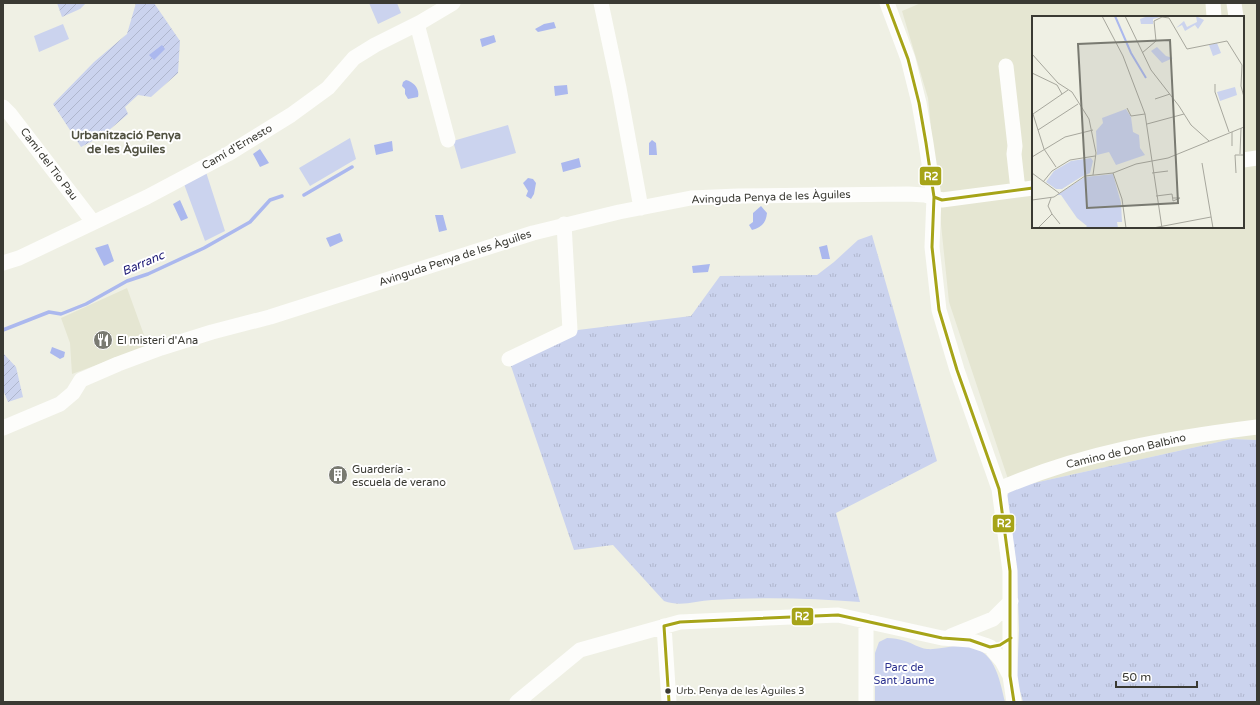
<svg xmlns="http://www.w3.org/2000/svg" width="1260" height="705" font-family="'Varela Round',sans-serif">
	<defs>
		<pattern id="grass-tufts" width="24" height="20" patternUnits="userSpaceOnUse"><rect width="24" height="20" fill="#cbd3ee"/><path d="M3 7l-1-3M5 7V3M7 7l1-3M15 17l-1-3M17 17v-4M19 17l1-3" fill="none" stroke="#afb6cd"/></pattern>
		<pattern id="garden-furrows" width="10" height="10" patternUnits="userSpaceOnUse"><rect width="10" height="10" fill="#cbd3ee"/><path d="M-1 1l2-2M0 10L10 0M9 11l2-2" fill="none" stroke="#afb6cd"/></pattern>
	</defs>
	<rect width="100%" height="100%" fill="#eff0e4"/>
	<!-- built -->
	<path fill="#e5e6d2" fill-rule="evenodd" d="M921 3H1257V440L1232 439 1011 488 949 302 928 98 902 11ZM1033 17H1243V227H1033Z
		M127 288 148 346 72 374 70 343 61 318Z"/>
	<!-- grass -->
	<path fill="url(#grass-tufts)" d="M872 235 937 461 836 513 860 602C811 598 762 597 712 600 696 601 680 607 664 601L613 545 574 550 511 366 578 330 691 316 720 276 817 275 834 262 858 240Z
		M1232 439 1257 440V702H1023L1017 680 1019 630 1017 570 1007 496 1011 488Z"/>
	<!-- park -->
	<path fill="#cbd3ee" d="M369 3H397L401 13 378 24Z
		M63 24 69 39 39 52 34 36Z
		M508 125 516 153 461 169 453 141Z
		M350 138 356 159 310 186 299 168Z
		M206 172 225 231 205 241 184 184Z
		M887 638C893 638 899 639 905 641 913 643 918 648 927 649 939 650 952 645 964 646 995 648 999 678 1005 702H875V653L879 642Z"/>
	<!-- garden -->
	<path fill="url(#garden-furrows)" d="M57 3H86L80 9 62 17Z
		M136 3H154L180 41 178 73 151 97 138 95 125 107 128 114 102 136 81 147 53 104 94 62 127 34Z
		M3 353 16 367 23 397 8 402 3 390Z"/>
	<!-- water -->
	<path fill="#abb8ee" d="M554 22 556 28 538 32 535 29 544 24Z
		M494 35 496 42 482 47 480 39Z
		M162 45 165 49 154 60 149 55Z
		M406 80C414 82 420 89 418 97L408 99 405 94V89L402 86 403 82Z
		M567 85 568 94 555 96 554 86Z
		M652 140 656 143 657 155H649V143Z
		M392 141 393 151 376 155 374 145Z
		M260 149 269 163 260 167 253 154Z
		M579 158 581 167 563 172 561 163Z
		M528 178 533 179 536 183 534 194 531 199 526 196 528 191 523 183Z
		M180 200 188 218 181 221 173 204Z
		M761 206 767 213C766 223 762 227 752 230L749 225 753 222V213Z
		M435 215H443L447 230 439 232Z
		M340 233 343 241 330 247 326 238Z
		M108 244 114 261 104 266 95 248Z
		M827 245 830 259H822L819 247Z
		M710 264 708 272 693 273 692 266Z
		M52 347 65 352 64 357 60 359 50 353Z"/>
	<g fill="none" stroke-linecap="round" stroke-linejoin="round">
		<!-- stream -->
		<path stroke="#abb8ee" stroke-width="3.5" d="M304 195 352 167
			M3 330 49 312 61 314 86 304 127 281 148 274 204 248 250 222 270 200 282 196"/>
		<!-- minor -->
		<path stroke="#fdfdfb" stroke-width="15" d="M601 3 619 88 641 208
			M887 3 908 59 919 103 926 143 934 197 932 247 939 310 957 370 999 489 1010 571V676L1014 702
			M1213 3 1214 17
			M1234 3 1236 17
			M417 24 448 140
			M1006 66 1015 146 1014 154 1018 190
			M3 107 10 114 93 222
			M1243 160 1257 158
			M3 263 19 258 147 197 228 154 291 115 328 88 354 58 375 45 421 22 453 3
			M509 359 570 330 564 224
			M3 428 60 404 73 393 81 380 118 364 161 348 212 332 270 317 533 233 619 212 691 198 738 196 908 194 925 195 942 200 1033 188
			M999 489C1080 453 1169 438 1257 427
			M664 626 669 702
			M951 636 993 619 1011 601
			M517 702 580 650 680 622 838 615 942 638 970 640 985 645 990 647 1002 661 1010 676
			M866 702V621"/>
		<defs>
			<path id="bus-1" d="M887 3 908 59 919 103 926 143 934 197 932 247 939 310 957 370 999 489 1010 571V676L1014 702
				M934 197 942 200 1033 188
				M669 702 664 626 680 622 838 615 942 638 970 640 990 647 1000 645 1011 638"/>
		</defs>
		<!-- bus-1 casing -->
		<use href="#bus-1" stroke="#fff" stroke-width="6"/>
		<!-- bus-1 -->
		<use href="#bus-1" stroke="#a6a418" stroke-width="3"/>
	</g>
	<!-- icons -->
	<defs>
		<symbol id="restaurant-disc" viewBox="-11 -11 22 22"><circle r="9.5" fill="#797a71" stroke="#fff"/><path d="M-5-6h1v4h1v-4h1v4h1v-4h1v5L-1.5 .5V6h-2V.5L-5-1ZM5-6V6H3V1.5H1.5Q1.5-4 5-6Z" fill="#fff"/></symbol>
		<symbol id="building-disc" viewBox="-11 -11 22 22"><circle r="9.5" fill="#797a71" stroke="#fff"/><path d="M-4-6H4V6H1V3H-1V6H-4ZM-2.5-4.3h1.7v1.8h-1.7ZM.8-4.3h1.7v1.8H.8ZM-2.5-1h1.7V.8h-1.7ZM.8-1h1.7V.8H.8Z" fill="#fff"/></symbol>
	</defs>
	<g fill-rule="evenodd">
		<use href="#restaurant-disc" x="92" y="329" width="22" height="22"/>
		<use href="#building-disc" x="327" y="464" width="22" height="22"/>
	</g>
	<!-- markers -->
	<circle fill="#3a3a33" stroke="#fff" stroke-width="1.5" cx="668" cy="691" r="3.5"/>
	<g text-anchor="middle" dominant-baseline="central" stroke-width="4" stroke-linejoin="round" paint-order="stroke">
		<!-- bus labels -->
		<g font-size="10" fill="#3a3a33" stroke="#fff" text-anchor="start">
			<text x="676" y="691">Urb. Penya de les Àguiles 3</text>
		</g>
		<!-- street labels -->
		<g font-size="11" fill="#3a3a33" stroke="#fff">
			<text transform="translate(237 147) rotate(-30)">Camí d'Ernesto</text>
			<text transform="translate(49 164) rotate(53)">Camí del Tio Pau</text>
			<text transform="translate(771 197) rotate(-2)">Avinguda Penya de les Àguiles</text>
			<text transform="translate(455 258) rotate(-18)">Avinguda Penya de les Àguiles</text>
			<text transform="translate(1126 451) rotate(-13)">Camino de Don Balbino</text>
		</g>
		<!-- poi labels -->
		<g font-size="11" fill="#3a3a33" stroke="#fff" text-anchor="start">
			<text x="117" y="340">El misteri d'Ana</text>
			<text x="352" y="469">Guardería -<tspan x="352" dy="13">escuela de verano</tspan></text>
		</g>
		<!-- park labels -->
		<g font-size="11" fill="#2c328f" stroke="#fff">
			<text x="904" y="667">Parc de<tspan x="904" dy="13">Sant Jaume</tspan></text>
		</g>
		<!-- neighbourhood labels -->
		<g font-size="12" font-weight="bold" fill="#505140" stroke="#fff">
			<text x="126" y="135">Urbanització Penya<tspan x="126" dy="14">de les Àguiles</tspan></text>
		</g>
		<!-- water labels -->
		<g font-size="12" font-style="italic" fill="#1b1875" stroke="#fff">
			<text transform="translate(143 263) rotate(-23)">Barranc</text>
		</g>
	</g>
	<!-- overview -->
	<g transform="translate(1032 16)">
		<rect width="212" height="212" fill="#eff0e4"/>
		<path d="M94 93 99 101 101 116 107 119 108 132 113 139 84 149 77 136 65 139 64 115 71 107 70 102ZM81 158 89 187 90 206H85L86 212H53L55 210 45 202 29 179H25L53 161Z" fill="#cbd3ee"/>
		<path d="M59 142 61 145 58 157 49 161 30 173H24L14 166 22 155 39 145Z" fill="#cbd3ee"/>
		<path d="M116 0 120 1 132 0 121 3V8H109L108 3ZM164 0 172 4 166 13 163 9 153 15 150 9 144 12 152 5 155 11 165 6ZM185 27 189 37 181 40 177 29ZM125 31 134 40 141 42 130 47 119 35ZM203 71 205 79 188 85 185 76Z" fill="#cbd3ee"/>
		<path fill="none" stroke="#abb8ee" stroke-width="2" d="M83 0 99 37 114 62"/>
		<path fill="none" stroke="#a7a79d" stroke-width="1" d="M70 0 91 40 113 98 130 212M93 0 119 54 147 90 159 109 177 125M110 37 124 25 122 5 130 1 137 2 155 33 195 25 210 49 209 70 212 81M0 38 26 67 40 76 57 103 64 137 61 159M0 57 25 69 30 78M183 68V76L197 116M123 83 138 78M95 92 99 100 113 98M115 108 152 98M6 114 46 88M200 116V130M208 138 209 112M0 141 33 121 61 114M170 147 181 212M24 151 12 133 1 98 36 74M0 157 27 177M81 157 90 183 94 212M120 157 136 155M204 157 203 139H212M11 166 20 155 38 144 63 140M124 180 140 178 141 185 148 182H141M0 184 22 181 53 160 81 157 104 148 136 142 212 111M20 198 28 208M6 212 20 198 16 190 19 182M121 212 179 201"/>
		<path fill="#797a71" fill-opacity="0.15" stroke="#797a71" stroke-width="2" d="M138 24 146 187 55 192 46 28Z"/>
		<rect width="212" height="212" fill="none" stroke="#3a3a33" stroke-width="2"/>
	</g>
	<g stroke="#fff" stroke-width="1.5">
		<rect x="919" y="166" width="23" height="20" rx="4" fill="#a6a418"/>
		<rect x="992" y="514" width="23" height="19" rx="4" fill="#a6a418"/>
		<rect x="791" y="607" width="23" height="19" rx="4" fill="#a6a418"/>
	</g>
	<g font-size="11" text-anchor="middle" font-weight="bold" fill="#fff">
		<text x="931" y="180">R2</text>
		<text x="1004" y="527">R2</text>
		<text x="802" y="620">R2</text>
	</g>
	<!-- border -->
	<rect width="1260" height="705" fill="none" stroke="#3a3a33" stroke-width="8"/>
	<!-- scale -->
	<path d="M1116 681v6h81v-6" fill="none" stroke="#3a3a33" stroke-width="2"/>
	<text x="1122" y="681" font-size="12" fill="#3a3a33" stroke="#ffffff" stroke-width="3" paint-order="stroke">50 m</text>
</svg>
